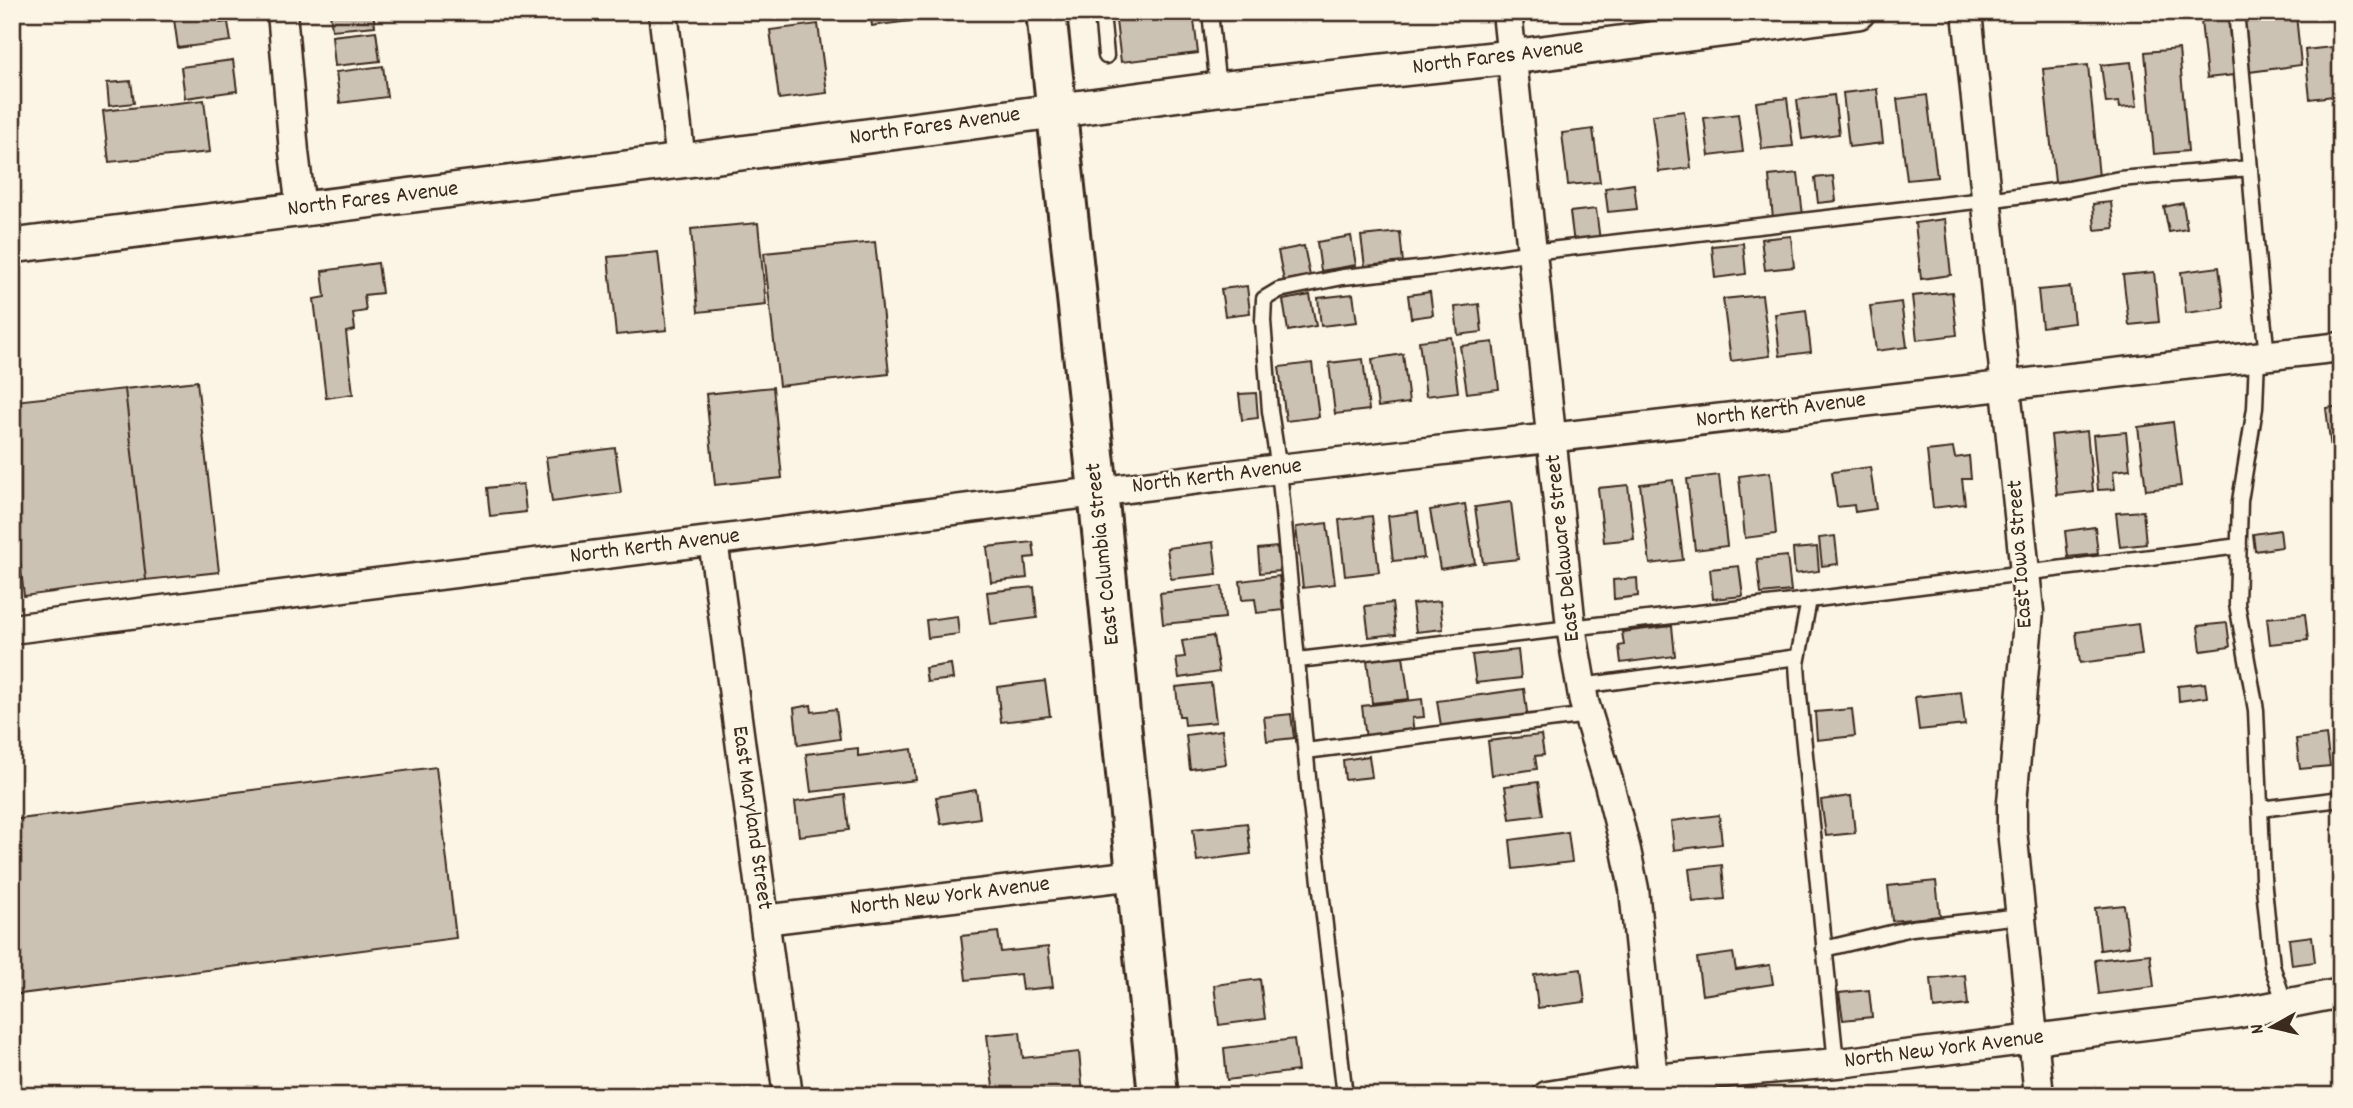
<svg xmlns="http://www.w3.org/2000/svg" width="2353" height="1108" font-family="Dekko,sans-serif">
	<rect width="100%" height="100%" fill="#fcf5e5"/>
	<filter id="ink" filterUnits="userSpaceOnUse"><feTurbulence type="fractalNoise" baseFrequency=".0143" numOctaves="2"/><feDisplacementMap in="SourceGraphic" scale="14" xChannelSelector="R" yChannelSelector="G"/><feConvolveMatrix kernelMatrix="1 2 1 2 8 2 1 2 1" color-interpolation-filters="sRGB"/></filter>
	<g filter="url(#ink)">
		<!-- building -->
		<path fill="#ccc2b3" stroke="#3b2a1e" stroke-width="2" d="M173 12H218L220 23 228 22 231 41 178 48Z
			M330 12H373L375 26 332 30Z
			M429 12H460V15L430 19Z
			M870 12H941L942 17 872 26Z
			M1123 12H1193L1198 53 1121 62 1115 13Z
			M2259 12H2273L2272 19 2296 15 2301 65 2249 72 2243 14Z
			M2228 18 2234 75 2207 78 2201 21Z
			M818 24 827 93 779 99 770 30Z
			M376 31 380 61 335 66 332 36Z
			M2341 46V95L2310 99 2305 50Z
			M2179 49 2188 151 2154 154 2145 52Z
			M233 60 237 91 185 98 181 67Z
			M2131 62 2137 106 2120 108 2119 102 2106 103 2101 65Z
			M2088 65 2099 177 2055 182 2043 69Z
			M383 66 387 97 340 103 336 72Z
			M131 81 134 103 109 106 107 83Z
			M1877 89 1883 143 1849 147 1843 93Z
			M1834 95 1839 134 1802 139 1797 100Z
			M1927 95 1937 177 1907 180 1897 99Z
			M1787 98 1793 146 1762 149 1756 102Z
			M204 100 210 152 109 162 103 111Z
			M1684 111 1691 168 1659 172 1652 115Z
			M1738 114 1743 152 1709 156 1704 118Z
			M1593 129 1600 182 1568 185 1562 133Z
			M1798 173 1803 216 1773 219 1769 176Z
			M1833 176 1836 201 1818 203 1815 178Z
			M1634 184 1637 209 1608 212 1605 188Z
			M2111 202 2114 228 2095 230 2093 204Z
			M2183 203 2187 229 2169 232 2164 207Z
			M1596 209 1600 241 1574 244 1570 212Z
			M1945 219 1951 275 1921 279 1915 223Z
			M758 223 766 305 698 312 691 229Z
			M1400 232 1403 263 1365 267 1361 236Z
			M1351 236 1356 265 1321 271 1317 242Z
			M1791 236 1794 267 1765 270 1761 239Z
			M875 242 889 374 779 386 764 253Z
			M1743 243 1746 274 1715 278 1712 246Z
			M1304 246 1310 276 1284 281 1278 251Z
			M658 252 667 330 616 335 608 257Z
			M378 263 382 293 364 295 366 311 353 313 355 330 346 332 353 394 326 398 314 299 325 297 322 271Z
			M2219 267 2224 308 2186 313 2181 272Z
			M2154 272 2159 322 2129 325 2123 275Z
			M1247 286 1250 313 1225 316 1221 289Z
			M2070 287 2074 323 2042 327 2038 290Z
			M1430 292 1433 315 1411 318 1408 295Z
			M1952 292 1957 335 1917 340 1912 296Z
			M1353 294 1357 322 1321 326 1318 298Z
			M1310 295 1316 326 1288 331 1283 300Z
			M1762 295 1770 356 1731 361 1723 299Z
			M1901 302 1907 347 1876 351 1870 306Z
			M1479 304 1482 332 1458 335 1455 307Z
			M1806 310 1811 352 1780 356 1775 314Z
			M1451 337 1458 392 1426 396 1419 341Z
			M1493 342 1499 389 1467 393 1460 346Z
			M1403 354 1409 403 1378 407 1372 359Z
			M1363 359 1369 410 1335 414 1329 363Z
			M1312 363 1319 417 1286 421 1279 367Z
			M12 374 15 401 125 389 146 580 24 596 19 553 12 554Z
			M197 381 219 572 146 580 125 389Z
			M773 387 782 478 715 485 706 394Z
			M1256 393 1258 418 1242 420 1239 394Z
			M2341 406V447L2331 449 2326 408Z
			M2173 422 2181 486 2146 490 2138 427Z
			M2087 431 2093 491 2057 495 2051 435Z
			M2126 432 2130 469 2113 471 2115 489 2098 490 2093 435Z
			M615 448 621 493 552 502 546 457Z
			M1953 448 1955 458 1969 456 1971 479H1962L1965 504 1933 508 1927 451Z
			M1870 467 1876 509 1855 512 1854 505 1837 507 1832 472Z
			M1770 472 1776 534 1745 538 1739 476Z
			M1719 475 1727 546 1695 550 1687 479Z
			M1673 480 1683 560 1650 564 1640 484Z
			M523 484 526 512 490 516 487 488Z
			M1628 485 1634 539 1604 542 1598 488Z
			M1511 502 1518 559 1483 563 1475 507Z
			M2335 503H2341V534H2338Z
			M1465 504 1475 563 1440 569 1430 510Z
			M2143 511 2146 544 2120 547 2116 513Z
			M1418 512 1424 558 1393 561 1388 516Z
			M1372 516 1379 572 1345 576 1339 520Z
			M1327 523 1335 584 1303 588 1296 527Z
			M2095 527 2098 554 2068 557 2065 531Z
			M2280 530 2282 547 2255 551 2253 534Z
			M1835 536 1838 564 1822 566 1819 538Z
			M1033 542 1035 557 1025 558 1027 578 991 582 987 547Z
			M1213 542 1217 574 1171 579 1167 548Z
			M1277 547 1280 571 1260 573 1258 549Z
			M1817 547 1819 571 1795 574 1793 549Z
			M1787 556 1791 591 1761 594 1757 559Z
			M1739 566 1743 596 1713 599 1710 569Z
			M1279 576 1283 610 1257 613 1255 599 1242 600 1240 581Z
			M1637 578 1638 596 1614 599 1613 580Z
			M1222 586 1225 618 1163 624 1160 593Z
			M1034 587 1037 618 991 624 987 592Z
			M1440 601 1443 629 1416 632 1412 604Z
			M1392 603 1396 634 1369 637 1365 606Z
			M2305 614 2308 640 2270 644 2267 618Z
			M957 616 959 634 928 638 926 620Z
			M2227 623 2230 647 2201 651 2198 626Z
			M2138 624 2142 655 2080 663 2076 632Z
			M1672 626 1675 656 1621 663 1619 646 1624 645 1622 632Z
			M1213 636 1219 672 1179 678 1176 658 1185 657 1182 641Z
			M1518 650 1521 678 1476 683 1472 655Z
			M1403 656 1409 699 1372 703 1367 660Z
			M951 664 953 679 927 682 925 668Z
			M1045 681 1050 716 1001 722 997 687Z
			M1211 683 1216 722 1185 725 1184 716H1179L1176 687Z
			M2205 683 2207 697 2179 701 2178 686Z
			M1524 689 1528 720 1442 732 1437 701Z
			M1961 692 1965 725 1919 730 1915 697Z
			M1422 699 1424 717 1412 718 1414 733 1366 739 1362 706Z
			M811 705 812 712 836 709 840 739 798 745 794 708Z
			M1852 709 1855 736 1817 740 1815 712Z
			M1291 714 1294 738 1267 741 1264 717Z
			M1222 730 1226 764 1190 769 1186 735Z
			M1541 735 1544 755 1535 756 1537 769 1492 775 1488 741Z
			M2326 735 2330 766 2300 769 2296 739Z
			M858 748V756L912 749 916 780 811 792 806 754Z
			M1369 756 1372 777 1345 780 1343 760Z
			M436 767 456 938 12 995V820Z
			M1538 782 1543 815 1510 819 1505 786Z
			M976 790 980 818 941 824 936 797Z
			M845 795 849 830 799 836 795 802Z
			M1851 796 1855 833 1826 836 1821 800Z
			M1719 815 1722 844 1674 850 1671 821Z
			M1247 823 1251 854 1197 861 1193 829Z
			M1568 832 1572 862 1513 869 1510 840Z
			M1722 865 1725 899 1693 902 1689 869Z
			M1936 881 1940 916 1892 921 1888 886Z
			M2124 905 2129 946 2100 950 2095 908Z
			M2336 927H2341L2340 967Z
			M998 932 1001 952 1048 947 1053 987 1022 990 1020 974 966 980 961 936Z
			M2312 936 2315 962 2292 965 2289 939Z
			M1733 953 1736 970 1770 965 1773 984 1702 995 1697 958Z
			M2150 954 2154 987 2099 994 2095 960Z
			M1581 969 1585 1002 1538 1008 1534 975Z
			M1965 975 1968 1005 1934 1009 1931 979Z
			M1260 979 1265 1019 1219 1025 1214 985Z
			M1869 990 1872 1017 1843 1020 1839 993Z
			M1020 1032 1023 1058 1079 1052 1083 1094 994 1096 987 1035Z
			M1294 1039 1298 1071 1227 1080 1224 1048Z"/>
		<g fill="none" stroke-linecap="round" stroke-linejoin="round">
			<defs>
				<path id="service" d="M1102 12 1106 56
					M1210 12 1218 89
					M2236 12C2248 126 2254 241 2267 355
					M2257 356 2255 408 2240 501 2237 604 2256 710 2263 878 2270 947 2272 966 2285 1004
					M1809 600 1797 664 1799 695 1836 1063
					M1298 660 1809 600 2239 546
					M1581 686 1798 657
					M1306 751 1588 715
					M2260 809 2341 799
					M1824 949 1912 928 2021 916
					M1345 1096 1309 788 1279 469 1270 411 1263 321 1264 299 1279 290 1343 277 1427 268 1532 252 2002 198 2068 189 2119 179 2250 168"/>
				<path id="minor" d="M282 12 294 152 301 209
					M663 12 681 161
					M1507 12 1571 627 1584 702 1608 780 1626 850 1634 889 1653 1079
					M1967 12 2029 611 2012 802V830L2039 1096
					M713 540 788 1096
					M12 629 1279 469 2341 347
					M764 920 1135 875
					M1547 1096 1653 1079 1848 1062 2234 1014 2341 993"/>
				<path id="tertiary" d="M12 246 681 161 1218 89 1512 57 1858 12"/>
				<path id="secondary" d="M1046 12 1098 491 1158 1096"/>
			</defs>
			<!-- service casing -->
			<use href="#service" stroke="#3b2a1e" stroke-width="19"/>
			<!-- minor casing -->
			<use href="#minor" stroke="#3b2a1e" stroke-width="33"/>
			<!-- tertiary casing -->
			<use href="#tertiary" stroke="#3b2a1e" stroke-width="38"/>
			<!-- secondary casing -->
			<use href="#secondary" stroke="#3b2a1e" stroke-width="44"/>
			<!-- service -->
			<use href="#service" stroke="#fcf5e5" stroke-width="14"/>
			<!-- minor -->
			<use href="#minor" stroke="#fcf5e5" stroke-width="28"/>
			<!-- tertiary -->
			<use href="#tertiary" stroke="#fcf5e5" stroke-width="33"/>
			<!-- secondary -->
			<use href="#secondary" stroke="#fcf5e5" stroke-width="38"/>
		</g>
	</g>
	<g text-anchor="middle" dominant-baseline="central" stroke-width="5" stroke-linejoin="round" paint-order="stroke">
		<!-- street labels -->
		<g font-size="23" fill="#3b2a1e" stroke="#fcf5e5">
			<text transform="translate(1498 58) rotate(-7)">North Fares Avenue</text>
			<text transform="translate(935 127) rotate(-8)">North Fares Avenue</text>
			<text transform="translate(373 200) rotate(-7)">North Fares Avenue</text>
			<text transform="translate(1781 411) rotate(-7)">North Kerth Avenue</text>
			<text transform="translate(1217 477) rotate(-7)">North Kerth Avenue</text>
			<text transform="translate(655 547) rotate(-7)">North Kerth Avenue</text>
			<text transform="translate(1564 548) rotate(-96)">East Delaware Street</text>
			<text transform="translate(1104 554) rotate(-96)">East Columbia Street</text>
			<text transform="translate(2021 554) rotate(-94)">East Iowa Street</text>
			<text transform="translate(751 818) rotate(82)">East Maryland Street</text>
			<text transform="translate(950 897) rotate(-7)">North New York Avenue</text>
			<text transform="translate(1944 1050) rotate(-7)">North New York Avenue</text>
		</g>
	</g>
	<!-- margin -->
	<rect width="2353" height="1108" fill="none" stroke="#fcf5e5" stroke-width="42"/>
	<rect x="21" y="21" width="2311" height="1066" fill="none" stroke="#3b2a1e" stroke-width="2.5" filter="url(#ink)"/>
	<!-- north arrow -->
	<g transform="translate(2272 1027) rotate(262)" stroke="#fcf5e5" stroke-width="5" paint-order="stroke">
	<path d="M0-5L12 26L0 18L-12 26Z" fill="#3b2a1e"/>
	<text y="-10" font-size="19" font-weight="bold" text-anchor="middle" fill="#3b2a1e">N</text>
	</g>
</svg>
